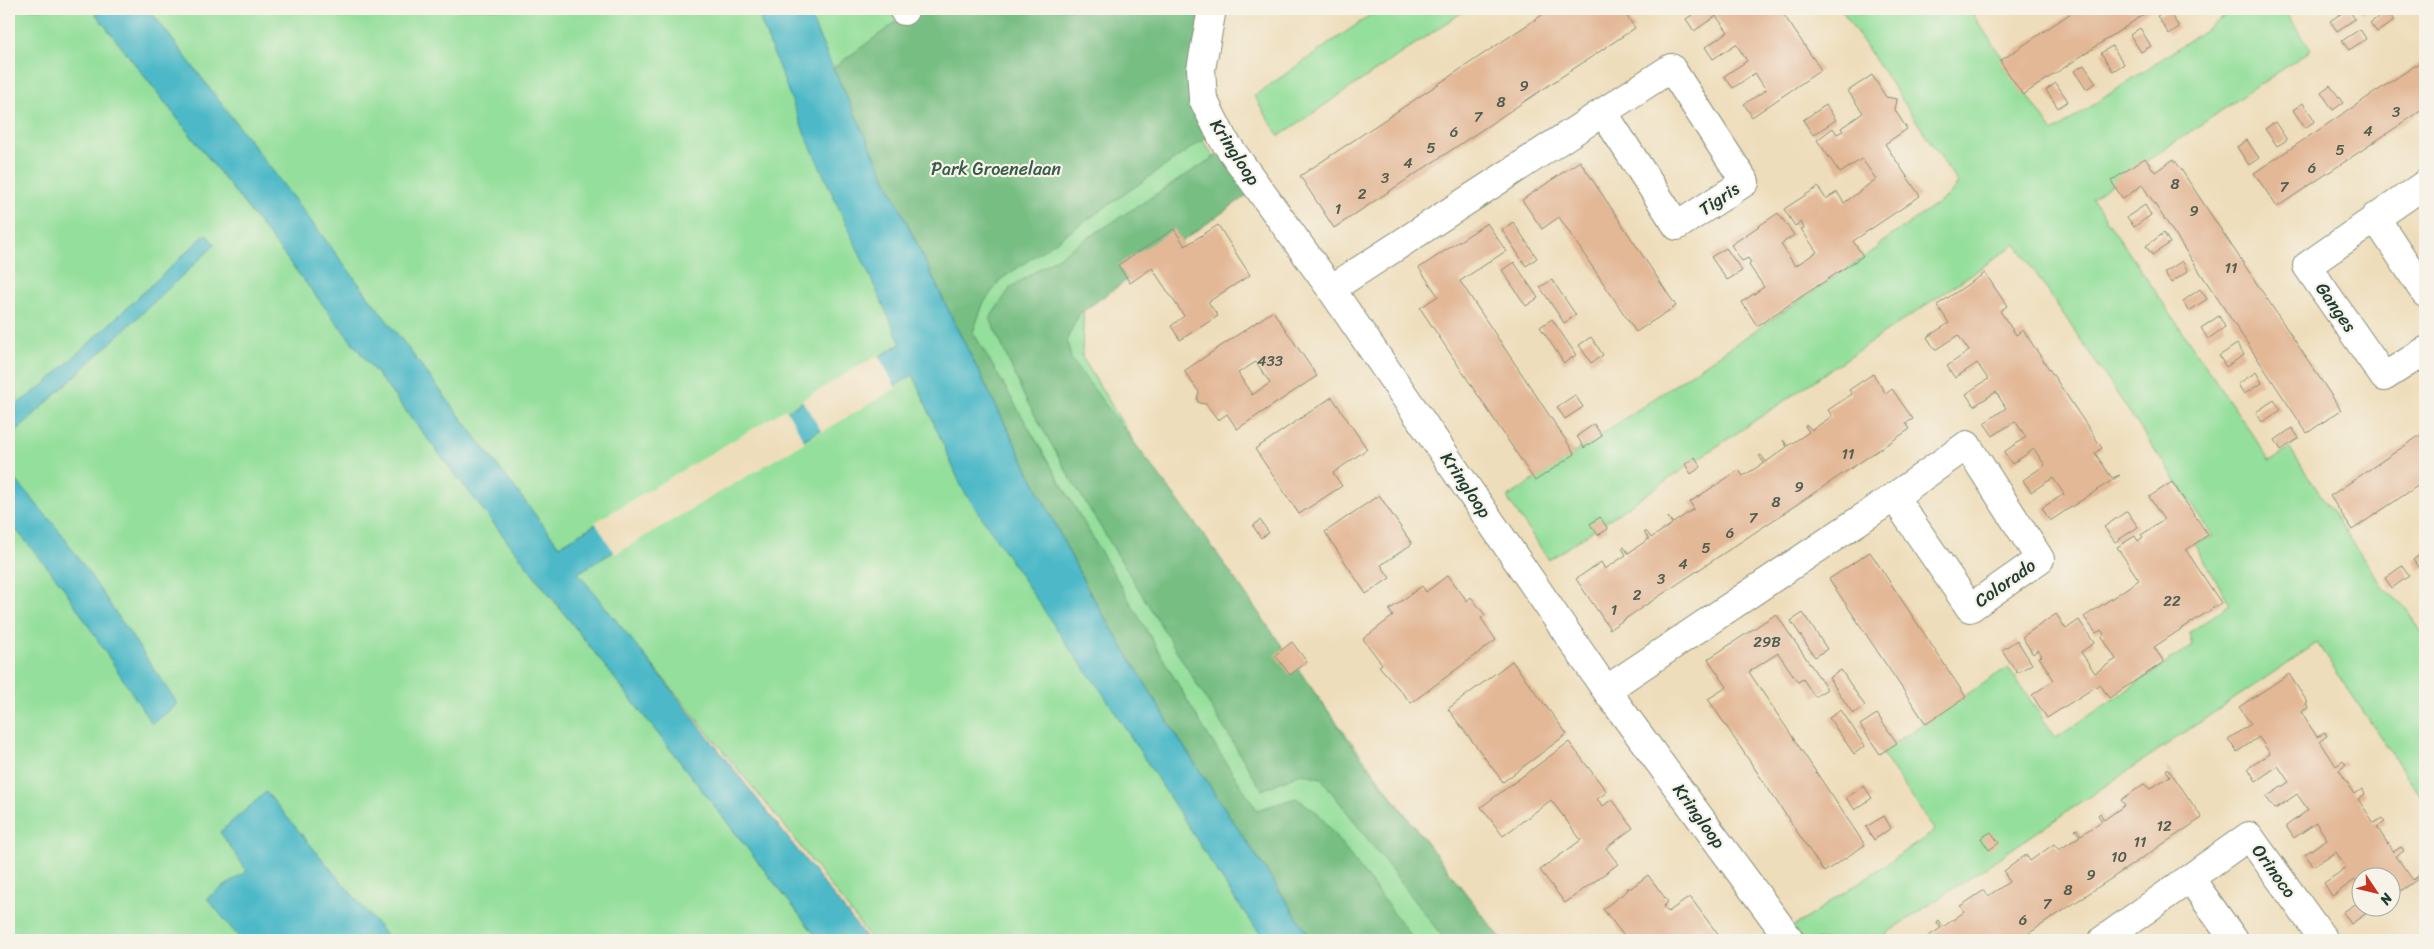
<svg xmlns="http://www.w3.org/2000/svg" width="2434" height="949" font-family="Sriracha,sans-serif">
	<rect width="100%" height="100%" fill="#f7f3e8"/>
	<filter id="ink" filterUnits="userSpaceOnUse"><feTurbulence type="fractalNoise" baseFrequency=".02" numOctaves="2"/><feDisplacementMap in="SourceGraphic" scale="10" xChannelSelector="R" yChannelSelector="G"/><feConvolveMatrix kernelMatrix="1 2 1 2 8 2 1 2 1" color-interpolation-filters="sRGB"/></filter>
	<filter id="wash" filterUnits="userSpaceOnUse"><feTurbulence type="fractalNoise" baseFrequency=".0096" numOctaves="4" result="noise"/><feDisplacementMap in="SourceGraphic" scale="20" xChannelSelector="R" yChannelSelector="G"/><feGaussianBlur stdDeviation="1.12" result="paint"/><feColorMatrix in="noise" values="0 0 0 0 0 0 0 0 0 0 0 0 0 0 0 0 0 1.4 0 .05"/><feComposite in="paint" operator="in"/></filter>
	<g filter="url(#wash)">
		<rect width="100%" height="100%" fill="#eeddba"/>
		<!-- green -->
		<path fill="#94df9b" stroke="#5a8e68" d="M9 9H92L819 940H9Z
			M149 9H1174L1198 134 1240 194 1084 302 1082 357 1162 488 1499 940H1267L1126 729 1236 901 1265 940H872L782 823 577 573 913 375 900 344 559 546Z
			M1379 9H1467L1279 136 1254 96Z
			M1841 9H1969L2053 132 2236 9H2283L2311 50 2092 198 2270 461 2289 448 2383 587 2408 610 2425 638V803L2317 643 1877 940H1774L1935 831 1881 752 2008 667 2056 738 2192 646 2189 633 2230 604 2194 544 2213 536 2016 244 1549 560 1507 498 1879 247 1878 245 1950 195 1958 183Z"/>
		<!-- forest -->
		<path fill="#77be83" stroke="#4b7e5c" d="M914 9H1205L1210 135 1000 280 983 304 973 332 1204 729 1257 810 1296 798 1318 813 1414 940H1312L1178 738 1086 586 955 324 833 68Z
			M1222 152 1250 193 1079 314 1067 339 1071 359 1204 535 1355 750 1502 940H1445L1321 778 1301 773 1262 790 1071 479 1024 396 990 318 1011 287Z"/>
		<!-- water -->
		<path fill="#4db9c8" stroke="#367b7e" d="M92 9H149L559 546 901 344 804 132 756 9H807L833 68 955 324 1086 586 1178 738 1312 940H1265L1236 901 1102 692 1072 652 962 488 913 375 578 573 651 664 868 940H819Z
			M206 234 215 245 9 438V410L45 384Z
			M9 472 62 534 178 704 152 724 62 585 9 521Z
			M266 792 387 936 389 940H241L207 898 247 871 220 832Z"/>
		<!-- pier -->
		<path fill="#eeddba" d="M878 355 896 388 822 432 802 400Z
			M786 409 805 442 615 554 595 522Z"/>
		<g id="blocks">
			<!-- building -->
			<path fill="#e3b897" fill-rule="evenodd" d="M1551 9H1622L1635 28 1334 228 1300 176Z
				M1700 9H1780L1821 70 1752 117 1744 104 1766 90 1755 73 1733 88 1724 76 1747 61 1736 44 1713 59 1705 47 1728 32 1716 16 1694 31 1686 19Z
				M2077 9H2152L2023 95 2000 61Z
				M2193 9H2207L2197 15Z
				M2348 9 2355 19 2337 31 2330 21Z
				M2359 9H2371L2362 14Z
				M2402 9H2412L2405 14Z
				M2168 10 2179 27 2169 34 2157 16Z
				M2388 10 2394 21 2377 32 2370 23Z
				M2140 28 2151 46 2141 52 2130 35Z
				M2360 29 2366 39 2349 50 2342 41Z
				M2112 46 2124 64 2113 71 2101 53Z
				M2425 59V108L2277 207 2254 173Z
				M2084 65 2096 83 2086 89 2074 71Z
				M1872 75 1886 97 1897 99 1895 110 1907 129 1885 144 1920 196 1853 241 1863 256 1757 326 1742 302 1764 287 1749 265 1751 263 1748 258 1742 261 1731 245 1778 213 1794 235 1781 244 1795 266 1817 252 1801 229 1804 228 1801 222 1795 226 1784 209 1818 187 1826 199 1837 192 1844 203 1876 179 1862 159 1840 173 1817 140 1833 128 1837 134 1843 131 1841 128 1863 113 1848 91Z
				M2056 83 2068 101 2058 108 2046 90Z
				M2330 85 2343 103 2333 110 2321 92Z
				M2303 103 2315 121 2305 128 2293 110Z
				M1826 105 1836 120 1813 135 1803 120Z
				M2275 122 2287 140 2277 146 2265 129Z
				M2247 140 2259 158 2249 165 2237 147Z
				M2145 158 2155 172 2174 159 2341 410 2307 433 2142 185 2123 199 2111 181Z
				M1580 161 1676 306 1636 332 1559 217 1542 229 1522 200Z
				M2145 205 2151 215 2134 227 2127 217Z
				M1513 222 1537 258 1526 266 1502 230Z
				M1487 223 1506 251 1460 281 1575 454 1535 481 1420 308 1438 296 1419 268Z
				M1218 225 1250 275 1208 302 1218 316 1180 340 1171 326 1184 316 1152 268 1130 283 1118 265 1174 229 1185 246Z
				M2164 233 2170 243 2152 255 2146 246Z
				M1726 248 1742 271 1727 280 1711 257Z
				M2182 261 2188 271 2171 283 2164 273Z
				M1514 262 1538 298 1526 306 1502 270Z
				M1985 273 2007 306 2000 311 2016 335 2023 330 2102 448 2095 453 2112 478 2120 475 2050 521 2042 508 2064 494 2053 478 2031 492 2023 480 2045 465 2034 449 2012 464 2004 452 2026 437 2015 421 1993 436 1984 423 2006 408 1996 392 1974 406 1966 394 1988 379 1977 363 1955 378 1947 366 1969 351 1958 335 1935 350 1927 337 1949 323 1937 305Z
				M1552 280 1576 315 1564 323 1540 287Z
				M2200 289 2207 299 2189 311 2183 301Z
				M1273 311 1317 376 1237 429 1227 414 1218 420 1206 404 1199 403 1197 399 1199 392 1184 371ZM1256 362 1270 383 1252 395 1238 373Z
				M2219 316 2225 327 2208 339 2201 328Z
				M1552 319 1576 355 1564 363 1540 327Z
				M1591 337 1603 355 1591 363 1579 345Z
				M2237 344 2244 355 2226 367 2219 356Z
				M2256 372 2262 383 2244 394 2238 384Z
				M1873 374 1886 394 1892 389 1913 419 1906 423 1910 429 1610 629 1576 579 1601 562 1605 569 1626 555 1622 548 1624 547 1628 553 1649 539 1644 532H1647L1651 538 1672 524 1668 517 1673 523 1694 509 1690 502 1739 470 1743 476 1764 463 1759 456 1761 455 1766 462 1787 447 1783 440 1788 446 1809 432 1805 426 1807 425 1812 430 1832 416 1828 410 1852 394 1849 390Z
				M1575 395 1583 407 1565 419 1557 407Z
				M1332 397 1367 449 1333 473 1342 486 1299 514 1255 449Z
				M2274 400 2281 410 2262 422 2256 412Z
				M1594 424 1602 436 1584 448 1577 436Z
				M2292 428 2299 438 2281 450 2275 440Z
				M2425 432V481L2352 530 2330 496Z
				M1695 457 1701 467 1691 474 1685 464Z
				M2172 482 2208 535 2186 550 2221 603 2154 647 2164 662 2109 698 2100 684 2047 718 2032 695 2054 680 2039 657 2042 656 2038 650 2033 654 2022 637 2056 614 2066 629 2079 620 2094 643 2081 652 2095 673 2116 659 2102 637 2104 634 2101 630 2096 633 2084 617 2139 580 2117 547 2135 536 2138 541 2143 537 2141 535 2164 520 2149 497Z
				M1379 495 1412 544 1381 565 1390 578 1366 594 1325 532Z
				M2127 511 2138 527 2115 542 2104 527Z
				M1600 517 1608 529 1598 535 1590 524Z
				M1260 520 1269 533 1261 538 1253 526Z
				M2425 551V566L2420 570 2413 560Z
				M1870 552 1966 697 1926 724 1829 579Z
				M2402 566 2409 576 2392 588 2385 578Z
				M1448 575 1467 601 1471 597 1485 615 1481 618 1496 640 1411 703 1379 666 1382 664 1363 639 1393 616 1389 610 1422 586 1426 592Z
				M1803 613 1827 649 1815 657 1791 621Z
				M1776 614 1827 689 1815 697 1803 679 1798 682 1778 653 1749 672 1865 845 1824 872 1708 699 1727 687 1708 659Z
				M2017 640 2032 664 2017 673 2002 650Z
				M1292 642 1307 662 1290 675 1275 655Z
				M1512 661 1567 734 1503 782 1448 709Z
				M1841 670 1865 706 1853 714 1829 678Z
				M2289 674 2308 703 2306 704 2308 708 2301 712 2317 737 2325 733 2327 736 2320 741 2336 766 2343 761 2346 765 2339 770 2355 794 2362 789 2365 794 2358 799 2374 823 2382 818 2385 822 2377 827 2393 852 2401 847 2404 851 2396 856 2413 880 2420 875 2421 877 2392 897V876H2362V890L2355 880 2332 896 2324 883 2346 868 2336 852 2313 866 2305 854 2327 839 2316 823 2294 838 2286 826 2308 810 2297 794 2275 809 2266 797 2289 782 2278 766 2256 781 2248 768 2270 754 2259 737 2237 752 2228 739 2251 724 2239 707Z
				M1841 710 1865 746 1854 754 1829 718Z
				M1877 714 1897 743 1880 754 1860 725Z
				M1569 742 1607 792 1597 799 1603 806 1612 799 1633 828 1606 848 1618 864 1565 903 1540 870 1581 840 1551 800 1503 836 1481 807Z
				M2168 768 2202 818 2019 940H1923L1941 928 1937 922 1939 920 1943 927 1964 912 1960 906 1962 905 1983 891H1985L1988 896 2009 882 2004 871 2026 855 2030 861 2054 844 2059 850 2080 836 2075 830 2077 829 2081 835 2102 821 2098 815 2100 813 2104 820 2125 805 2121 800 2144 784 2150 789 2170 776 2166 770Z
				M1864 786 1872 798 1855 810 1846 798Z
				M1884 816 1891 828 1874 840 1866 827Z
				M1991 832 1999 843 1989 850 1981 838Z
				M1648 875 1668 902 1663 907 1668 912 1690 897 1722 940H1627L1603 909 1628 890 1627 888H1631Z
				M2362 900V906H2377L2351 924 2343 912Z"/>
		</g>
	</g>
	<g filter="url(#ink)">
		<use href="#blocks" fill-opacity="0" stroke="#868d77" stroke-width="1"/>
		<g fill="none" stroke-linecap="round" stroke-linejoin="round">
			<defs>
				<path id="minor" d="M903 9 904 11
					M1212 9 1201 69 1203 99 1223 139 1331 289 1606 690 1790 940
					M2425 184 2307 266 2384 377 2425 351
					M2375 217 2425 293
					M1331 289 1671 68 1745 182 1677 226 1603 112
					M1606 690 1894 497 1967 445 2040 559 1970 608 1894 497
					M2190 878 2234 940
					M2103 940 2249 836 2324 940"/>
			</defs>
			<!-- minor casing -->
			<use href="#minor" stroke="#868d77" stroke-width="30"/>
			<!-- minor -->
			<use href="#minor" stroke="#fff" stroke-width="28"/>
		</g>
	</g>
	<g text-anchor="middle" dominant-baseline="central" stroke-width="4.5" stroke-linejoin="round" paint-order="stroke">
		<!-- number labels -->
		<g font-size="15" fill="#505c4d">
			<text x="1524" y="86">9</text>
			<text x="1501" y="102">8</text>
			<text x="2396" y="112">3</text>
			<text x="1478" y="117">7</text>
			<text x="2368" y="131">4</text>
			<text x="1454" y="132">6</text>
			<text x="1431" y="148">5</text>
			<text x="2340" y="150">5</text>
			<text x="1408" y="163">4</text>
			<text x="2312" y="168">6</text>
			<text x="1385" y="178">3</text>
			<text x="2175" y="184">8</text>
			<text x="2284" y="187">7</text>
			<text x="1362" y="194">2</text>
			<text x="1338" y="209">1</text>
			<text x="2194" y="211">9</text>
			<text x="2231" y="268">11</text>
			<text x="1270" y="361">433</text>
			<text x="1848" y="454">11</text>
			<text x="1799" y="487">9</text>
			<text x="1776" y="502">8</text>
			<text x="1753" y="518">7</text>
			<text x="1730" y="533">6</text>
			<text x="1706" y="548">5</text>
			<text x="1683" y="564">4</text>
			<text x="1661" y="579">3</text>
			<text x="1637" y="595">2</text>
			<text x="2172" y="601">22</text>
			<text x="1614" y="610">1</text>
			<text x="1767" y="642">29B</text>
			<text x="2164" y="826">12</text>
			<text x="2140" y="842">11</text>
			<text x="2119" y="857">10</text>
			<text x="2091" y="875">9</text>
			<text x="2068" y="890">8</text>
			<text x="2047" y="904">7</text>
			<text x="2023" y="920">6</text>
		</g>
		<!-- street labels -->
		<g font-size="18" fill="#1f3d34" stroke="#f7f3e8">
			<text transform="translate(1235 152) rotate(57)">Kringloop</text>
			<text transform="translate(1719 199) rotate(-34)">Tigris</text>
			<text transform="translate(2336 307) rotate(55)">Ganges</text>
			<text transform="translate(1466 485) rotate(56)">Kringloop</text>
			<text transform="translate(2005 583) rotate(-35)">Colorado</text>
			<text transform="translate(1699 816) rotate(54)">Kringloop</text>
			<text transform="translate(2274 871) rotate(54)">Orinoco</text>
		</g>
		<!-- park labels -->
		<g font-size="18" fill="#365d49" stroke="#f7f3e8">
			<text x="996" y="169">Park Groenelaan</text>
		</g>
	</g>
	<!-- margin -->
	<rect width="2434" height="949" fill="none" stroke="#f7f3e8" stroke-width="30"/>
	<!-- north arrow -->
	<g transform="translate(2376 892) rotate(125)"><circle r="24" fill="#f7f3e8" stroke="#a1aaa0"/>
	<path d="M0-4L9 19L0 12L-9 19Z" fill="#c8321e"/>
	<text y="-8" font-size="14" font-weight="bold" text-anchor="middle" fill="#1f3d34">N</text>
	</g>
</svg>
